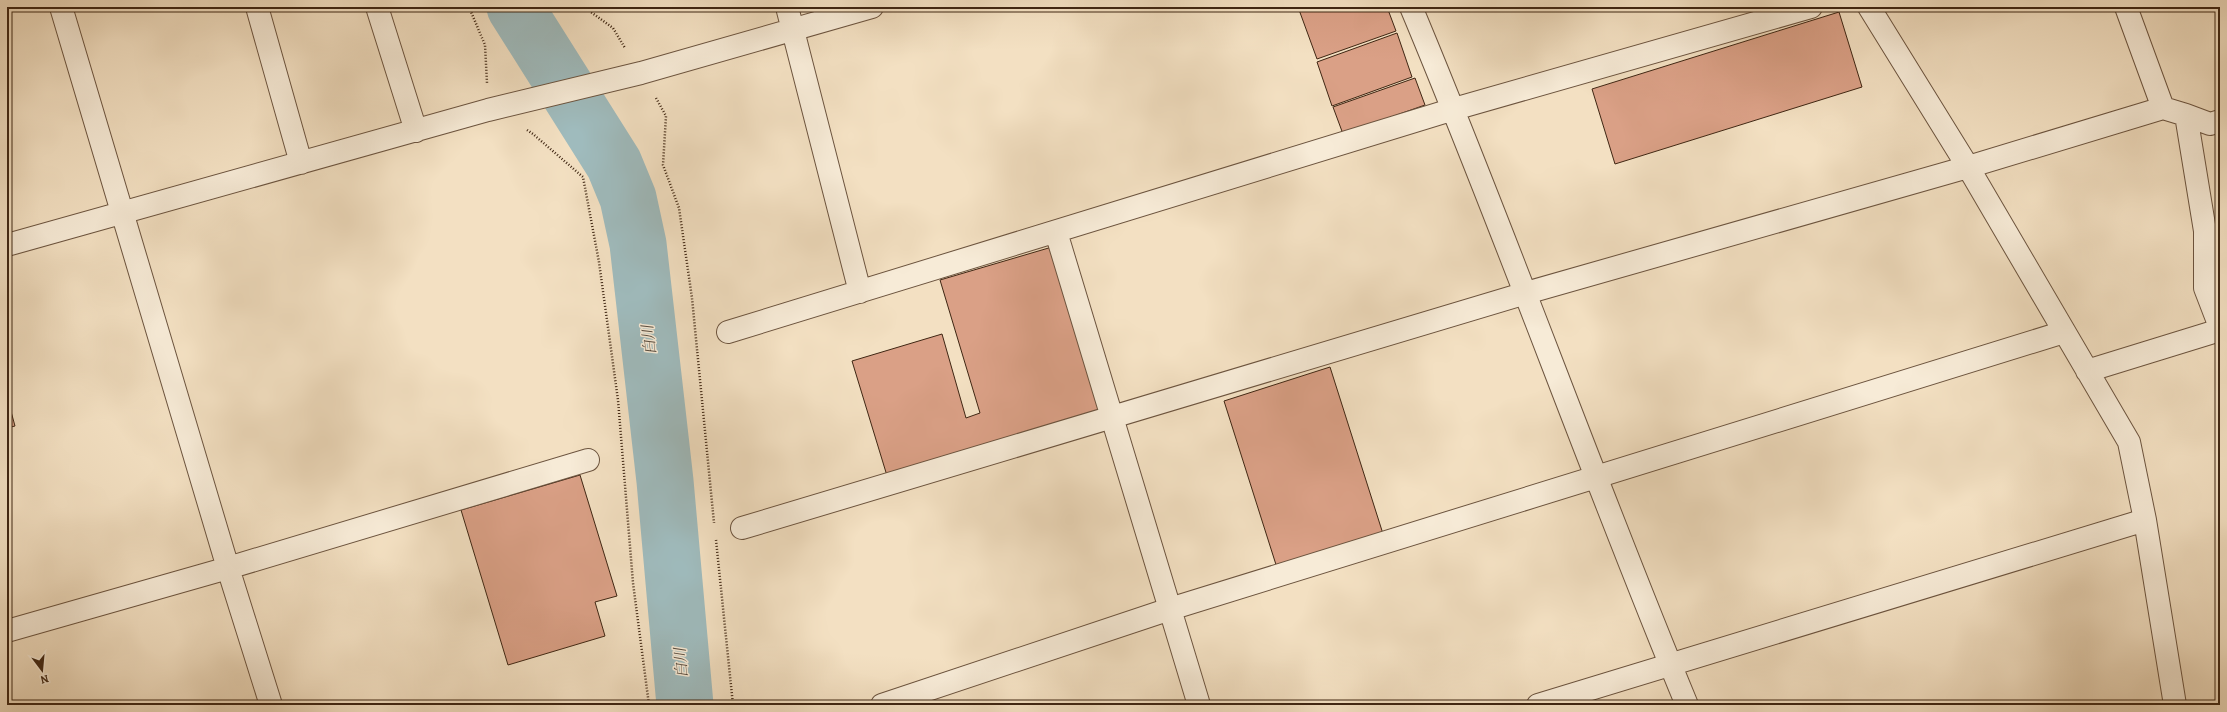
<svg xmlns="http://www.w3.org/2000/svg" width="2227" height="712" font-family="Alegreya,'Noto Serif JP',serif">
	<rect width="100%" height="100%" fill="#f3e0c2"/>
	<filter id="stains"><feTurbulence type="fractalNoise" baseFrequency=".005" numOctaves="4"/><feColorMatrix values="0 0 0 0 .2 0 0 0 0 .09 0 0 0 0 .02 0 0 0 .5 -.17"/></filter>
	<radialGradient id="worn" r=".72"><stop offset=".6" stop-color="#630" stop-opacity="0"/><stop offset="1" stop-color="#630" stop-opacity=".3"/></radialGradient>
	<g fill="none" stroke-linecap="round" stroke-linejoin="round">
		<!-- river -->
		<path stroke="#9fbbbd" stroke-width="57" d="M515 7 614 164 628 198 638 244 665 481 685 705"/>
	</g>
	<!-- building -->
	<path fill="#daa086" stroke="#3f2613" d="M1298 7H1387L1396 31 1317 59Z
		M1839 12 1862 87 1615 164 1592 89Z
		M1397 33 1412 77 1332 106 1317 62Z
		M1415 78 1425 105 1343 134 1333 107Z
		M1052 247 1102 416 888 479 852 361 942 334 966 418 980 413 940 280Z
		M1330 367 1384 537 1278 571 1224 401Z
		M7 397 15 426 7 428Z
		M580 475 617 596 595 602 605 636 508 665 461 510Z"/>
	<g fill="none" stroke-linecap="round" stroke-linejoin="round">
		<defs>
			<path id="street" d="M61 7 228 568 271 705
				M257 7 301 163
				M377 7 416 131
				M787 7 860 292
				M1411 7C1508 238 1591 474 1687 705
				M1869 7 1968 167 2129 442 2145 520 2175 705
				M2126 7 2163 108 2186 115 2205 231V288L2220 327
				M2186 115 2210 124 2220 121
				M1056 232 1199 705
				M7 245 488 110 641 73 872 7
				M728 332 1454 109 1811 7
				M2087 371 2220 330
				M742 528 1526 293 1968 167 2163 108
				M7 631 228 568 588 460
				M882 705 1170 609 2064 332
				M1538 705 2145 520"/>
		</defs>
		<!-- street casing -->
		<use href="#street" stroke="#6c543f" stroke-width="24"/>
		<!-- path -->
		<path stroke="#3f2613" stroke-width="2.5" stroke-dasharray="1 2" stroke-linecap="butt" d="M469 7 485 45 487 83
			M584 7 613 28 625 48
			M656 98 666 116 663 165 679 208 692 298 714 523
			M527 130 533 134 583 177 599 262 618 400 633 583 649 705
			M716 540 733 705"/>
		<!-- street -->
		<use href="#street" stroke="#f7ebd7" stroke-width="22"/>
	</g>
	<g text-anchor="middle" dominant-baseline="central" stroke-width="3" stroke-linejoin="round" paint-order="stroke">
		<!-- water labels -->
		<g font-size="15" font-style="italic" fill="#574b3e" stroke="#f7ebd7">
			<text transform="translate(649 340) rotate(-97)">白川</text>
			<text transform="translate(681 663) rotate(-95)">白川</text>
		</g>
	</g>
	<!-- margin -->
	<rect width="2227" height="712" fill="none" stroke="#f3e0c2" stroke-width="24"/>
	<rect x="8" y="8" width="2211" height="696" fill="none" stroke="#3f2613" stroke-width="2"/>
	<rect x="12" y="12" width="2203" height="688" fill="none" stroke="#3f2613"/>
	<!-- north arrow -->
	<g transform="translate(42 670) rotate(164)" stroke="#f7ebd7" stroke-width="3" paint-order="stroke">
	<path d="M0-3L7 15L0 10L-7 15Z" fill="#3f2613"/>
	<text y="-6" font-size="11" font-weight="bold" text-anchor="middle" fill="#3f2613">N</text>
	</g>
	<rect width="100%" height="100%" filter="url(#stains)"/>
	<rect width="100%" height="100%" fill="url(#worn)"/>
</svg>
